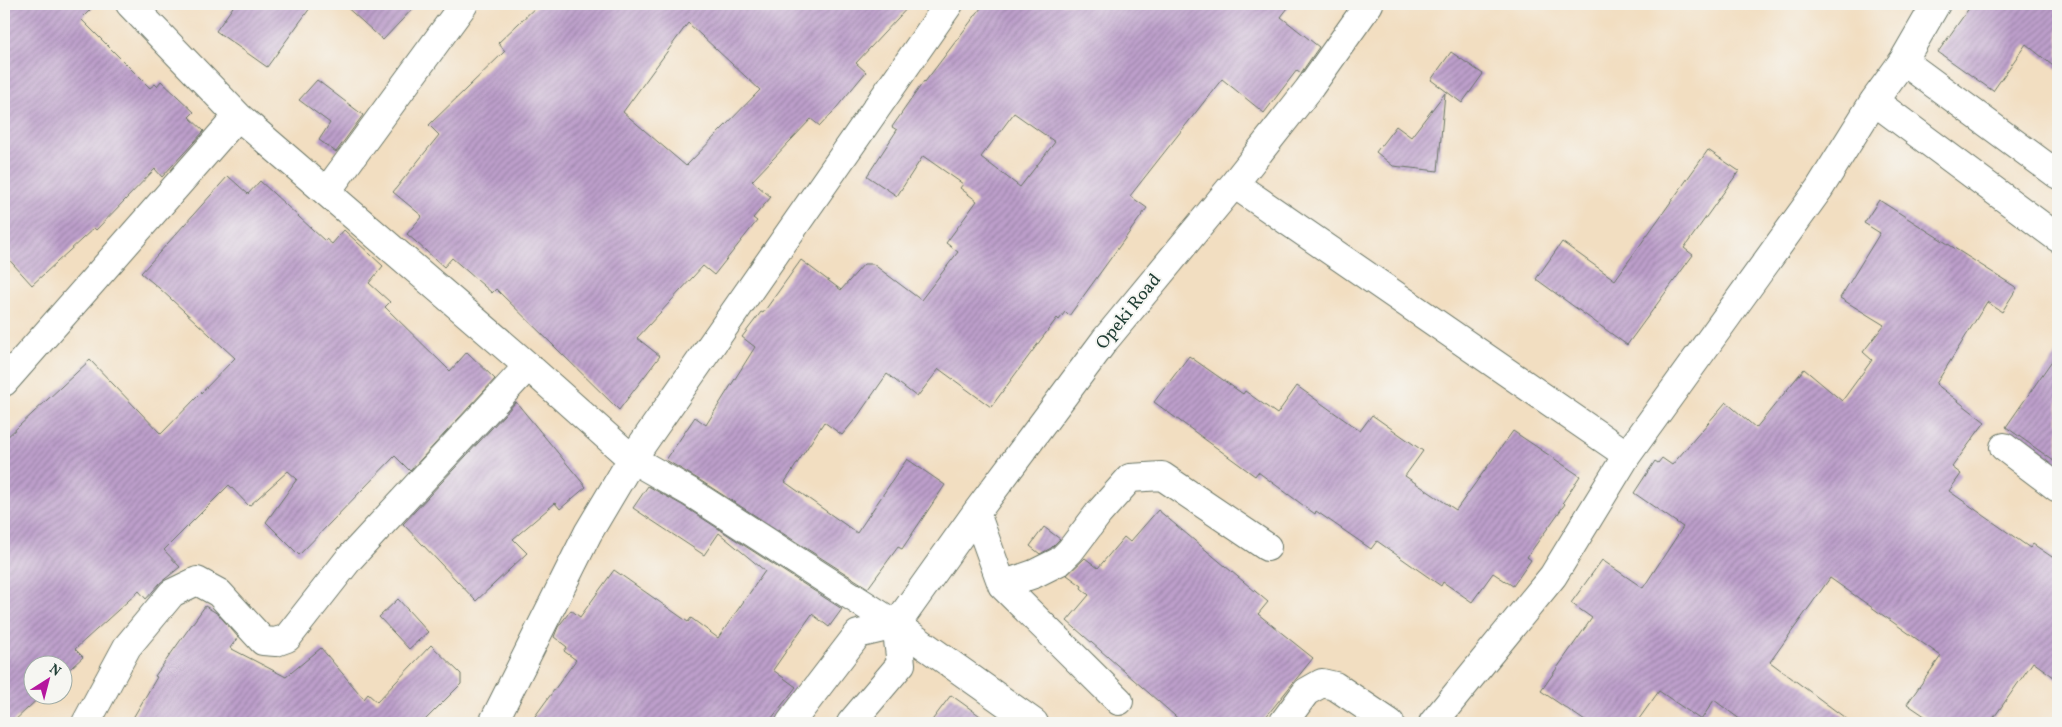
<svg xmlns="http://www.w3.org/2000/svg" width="2062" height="727" font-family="Vollkorn,serif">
	<defs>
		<pattern id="building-hatch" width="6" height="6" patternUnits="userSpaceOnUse" patternTransform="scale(1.25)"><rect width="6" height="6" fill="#bd9fcb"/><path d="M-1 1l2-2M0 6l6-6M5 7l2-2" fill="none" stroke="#9983a6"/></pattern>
	</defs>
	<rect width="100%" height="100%" fill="#f6f6f2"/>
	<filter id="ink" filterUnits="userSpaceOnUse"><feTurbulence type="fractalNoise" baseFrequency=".02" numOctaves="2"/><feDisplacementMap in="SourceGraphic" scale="10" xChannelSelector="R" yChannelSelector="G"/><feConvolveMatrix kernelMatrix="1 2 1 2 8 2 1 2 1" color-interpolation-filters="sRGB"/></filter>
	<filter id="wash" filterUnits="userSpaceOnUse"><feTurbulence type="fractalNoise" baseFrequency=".0096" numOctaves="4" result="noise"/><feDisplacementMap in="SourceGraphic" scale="20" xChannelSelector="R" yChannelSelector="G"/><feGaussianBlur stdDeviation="1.12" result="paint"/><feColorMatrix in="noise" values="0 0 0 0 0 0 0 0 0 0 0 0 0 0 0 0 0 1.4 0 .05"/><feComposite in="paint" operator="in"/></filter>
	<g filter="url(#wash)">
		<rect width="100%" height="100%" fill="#f2dec1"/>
		<g id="blocks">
			<!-- building -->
			<path fill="url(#building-hatch)" fill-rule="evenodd" d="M4 4H96L81 19 150 88 155 84 157 86 161 81 194 112 189 117 204 131 162 177 155 169 96 230 94 228 32 285 4 254Z
				M235 4H313L267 67 216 31Z
				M343 4H417L383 40Z
				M539 4H911L856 63 866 72 832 113 820 126 811 119 752 181 771 197 753 218 757 221 714 275 703 266 637 338 660 356 619 410 496 289 492 293 452 258 444 267 407 234 422 216 393 192 439 135 429 125 505 51 498 43ZM688 23 760 90 686 166 623 112Z
				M984 4H1291L1281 17 1319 47 1301 73 1297 70 1264 113 1222 79 1130 196 1147 208 1069 316 1065 312 1059 320 1057 318 991 407 939 369 917 397 887 374 857 417 842 435 824 422 785 482 857 533 907 459 945 485 902 549 898 547 868 588 698 479 666 460 695 417 706 425 755 347 742 337 761 312 763 313 801 260 841 290 864 264H873L921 300 958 252 946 243 977 201 960 188 963 184 923 156 897 196 867 176 897 130 892 127 924 81 925 82ZM1014 113 1055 142 1020 187 981 157Z
				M1972 4H2058V70L2026 44 1993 91 1938 52Z
				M1451 52 1483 74 1462 103 1431 80Z
				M317 80 363 115 336 152 319 140 330 123 299 100Z
				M1445 93 1438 171 1393 166 1376 152 1396 126 1411 137Z
				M1708 150 1739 171 1684 248 1693 255 1627 345 1536 279 1562 242 1615 280Z
				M228 176 248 194 260 181 325 241 326 239 332 244 344 230 383 266 369 283 390 302 385 307 450 371 467 352 495 379 410 471 395 456 299 555 266 522 297 479 288 471 249 506 229 485 164 550 180 567 160 583 146 599 139 591 75 649 83 657 62 676V664H32V694H43L12 723H4V440L90 360 161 434 235 358 159 288 141 273Z
				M1879 200 2017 288 2002 312 1987 302 1936 384 1985 422 1952 467 1961 474 1949 491 2030 548 2033 544 2058 561V680L2033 662 1990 723H1935L1907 704 1941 656 1830 578 1770 662 1852 723H1745L1714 700 1701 720 1659 691 1636 723H1588L1541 691 1592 618 1571 603 1602 560 1643 588 1683 527 1634 493 1655 461 1658 463 1662 458 1672 465 1726 402 1756 428 1804 369 1842 401 1872 360 1863 352 1884 325 1840 298 1880 233 1864 223Z
				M2058 352V464L2006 427Z
				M1189 356 1243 394 1245 391 1277 414 1297 386 1360 431 1372 415 1423 451 1405 476 1456 510 1513 431 1580 476 1563 502 1565 504 1527 557 1531 560 1513 586 1493 573 1472 602 1443 582 1441 586 1377 541 1371 549 1316 511 1315 514 1258 472 1255 476 1154 402Z
				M516 402 586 487 560 509 555 503 513 539 527 553 476 601 403 524Z
				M648 486 682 505 842 609 829 627 812 614 773 670 796 687 768 723H530L576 660 564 651 567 647 554 637 558 627 571 610 580 617 614 570 688 622 691 618 718 638 765 571 719 533 704 555 633 508Z
				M1158 510 1268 602 1258 614 1313 658 1261 723H1183L1067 621 1089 595 1081 588 1082 586 1067 575 1085 558 1098 568 1124 537 1130 542Z
				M1044 527 1060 539 1051 548 1040 554 1030 546Z
				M398 599 428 632 409 649 379 617Z
				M205 606 218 614 238 637 230 648 286 677 321 648 364 699 368 694 377 702 431 645 461 674V684L422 723H130L157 677 155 676Z
				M951 695 990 723H930Z"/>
		</g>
	</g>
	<g filter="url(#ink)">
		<use href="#blocks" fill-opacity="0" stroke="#697565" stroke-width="1"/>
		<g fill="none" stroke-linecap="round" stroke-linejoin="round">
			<defs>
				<path id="minor" d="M130 4 238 116 528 366 632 459 690 492 896 625 1034 723
					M1903 61 2058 175
					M1874 101 2058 238
					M1234 184 1627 455
					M327 191 464 4
					M4 382 238 116
					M2004 447 2058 488
					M976 513 1002 585 1119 701
					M1002 585 1034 574 1060 561 1070 551 1098 514 1130 478 1162 476 1267 547
					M896 625 976 513 1105 340 1234 184 1308 90 1369 4
					M86 723 127 647 172 593 197 581 219 593 263 641 276 642 287 638 349 559 528 366
					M493 723 588 533 632 459 949 4
					M790 723 858 634 896 625 901 664 851 723
					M1283 723 1306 692 1322 683 1335 686 1390 723
					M1433 723 1553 576 1627 455 1819 189 1874 101 1903 61 1936 4"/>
			</defs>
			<!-- minor casing -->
			<use href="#minor" stroke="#697565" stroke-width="30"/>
			<!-- minor -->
			<use href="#minor" stroke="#fff" stroke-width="28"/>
		</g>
	</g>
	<g text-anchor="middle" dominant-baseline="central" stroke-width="4" stroke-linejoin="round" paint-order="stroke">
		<!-- street labels -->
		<g font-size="18" fill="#1f3d34" stroke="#f6f6f2">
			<text transform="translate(1129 312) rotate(-51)">Opeki Road</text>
		</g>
	</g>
	<!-- margin -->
	<rect width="2062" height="727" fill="none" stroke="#f6f6f2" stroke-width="20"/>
	<!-- north arrow -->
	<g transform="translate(48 680) rotate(36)"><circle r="24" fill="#f6f6f2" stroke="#a0aca6"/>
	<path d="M0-4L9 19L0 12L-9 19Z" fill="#b5179e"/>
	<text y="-8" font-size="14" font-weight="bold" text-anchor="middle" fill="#1f3d34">N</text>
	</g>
</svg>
